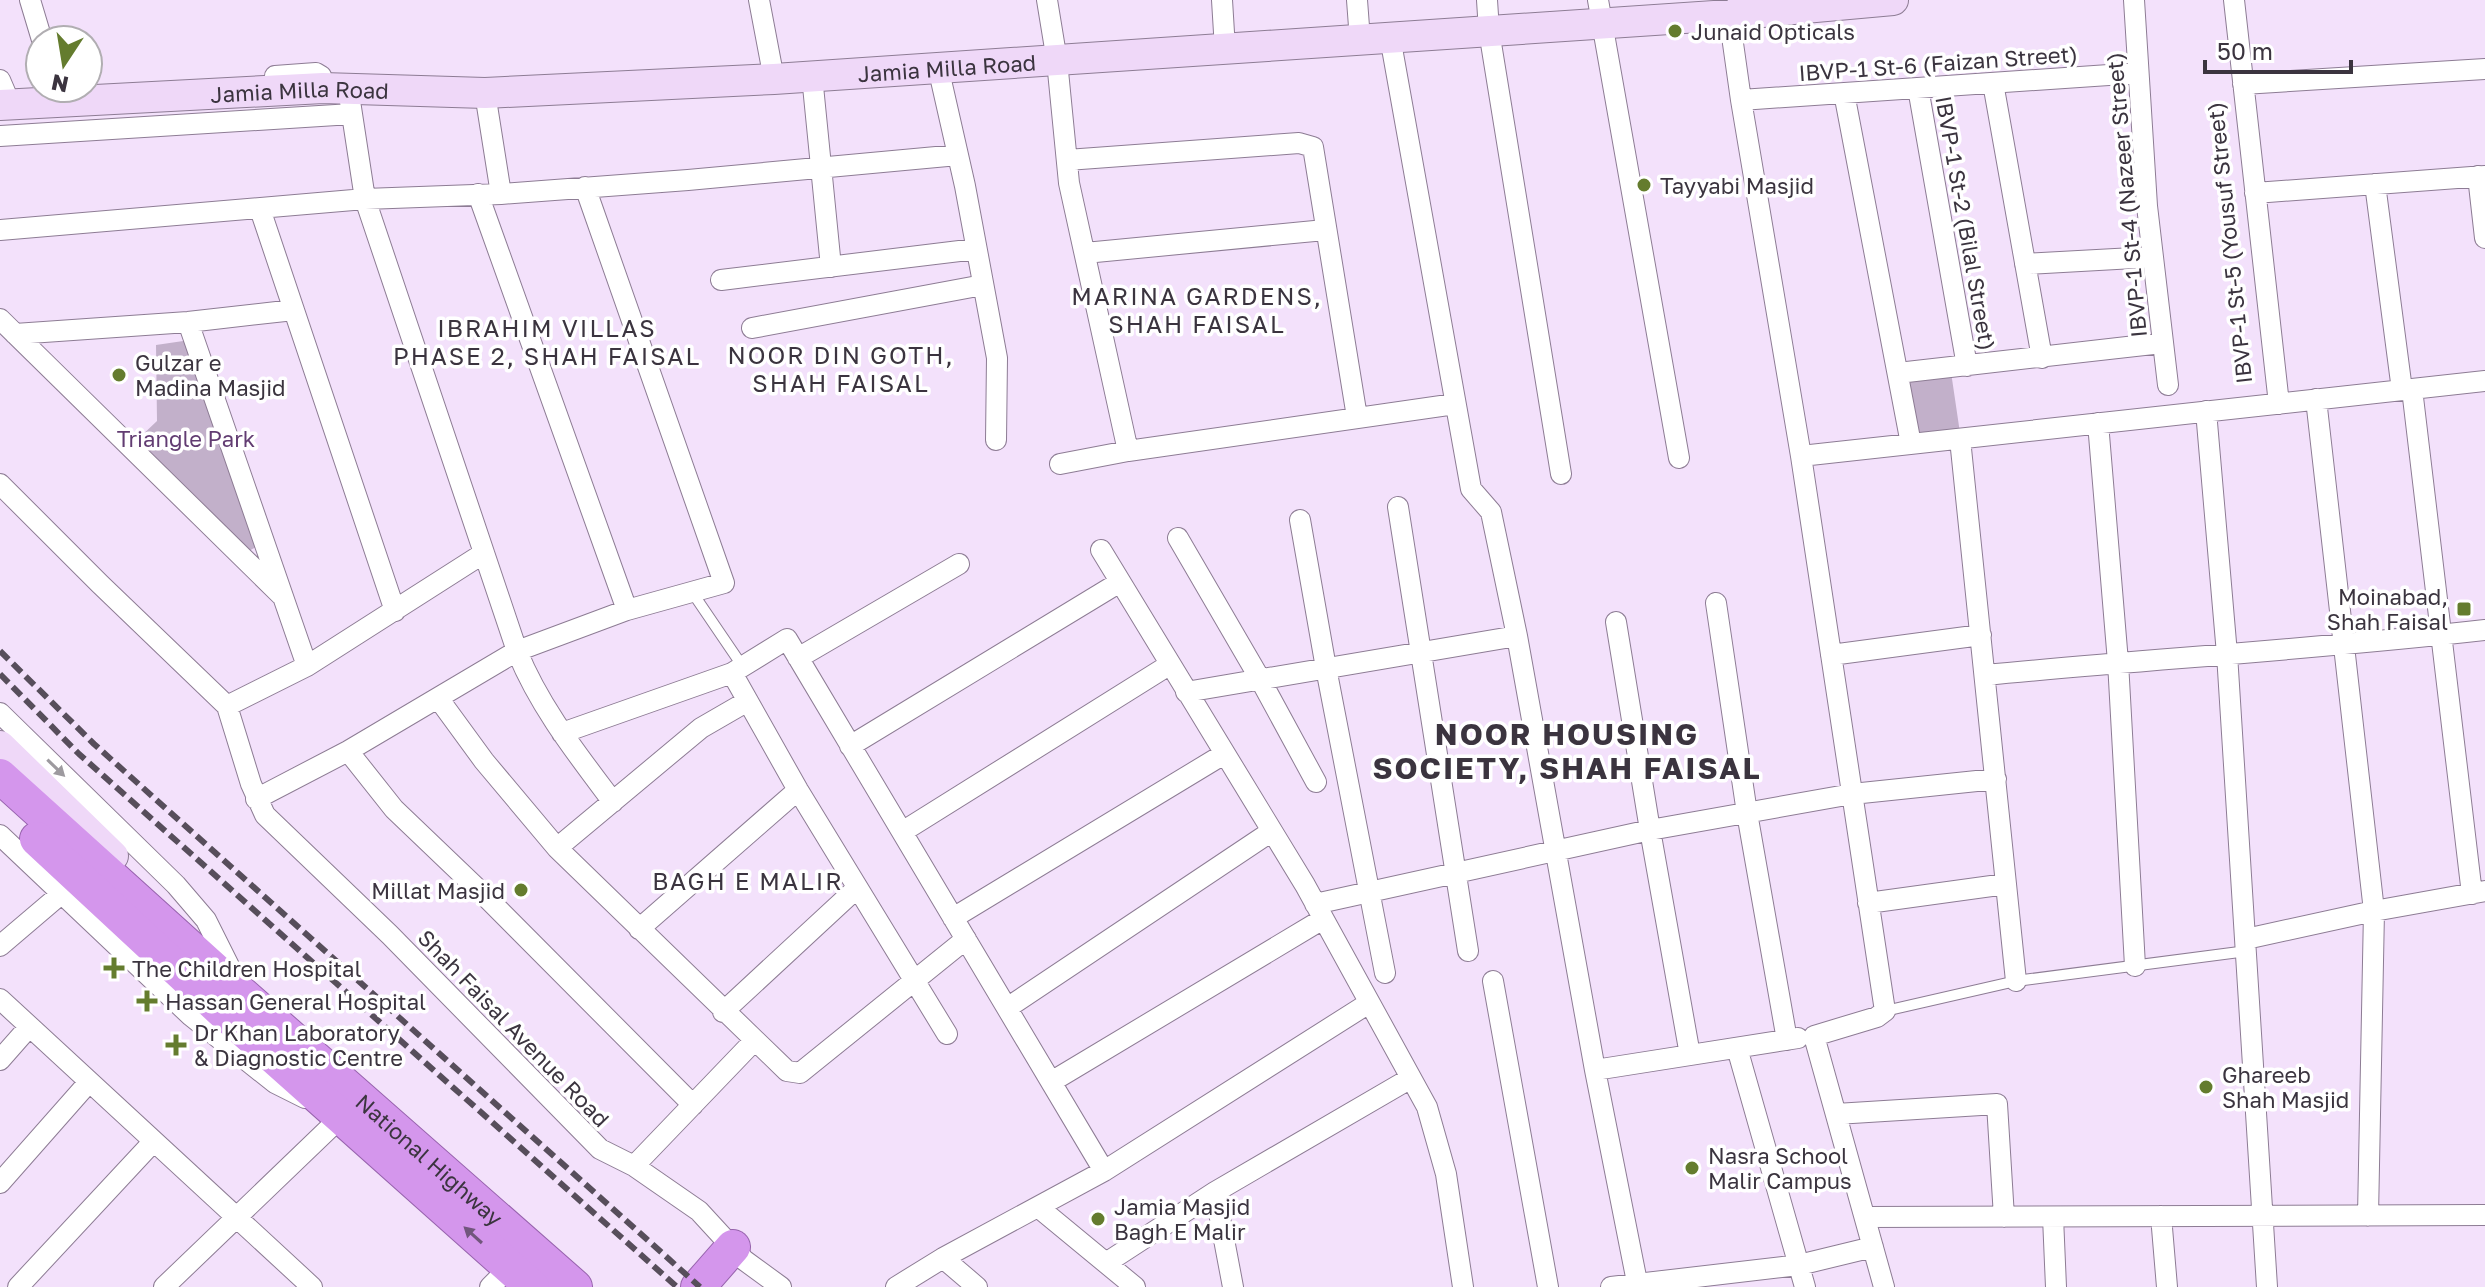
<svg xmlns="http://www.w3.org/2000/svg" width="2485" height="1287" font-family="'Golos Text',sans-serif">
	<rect width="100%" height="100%" fill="#f3e1fb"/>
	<!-- green -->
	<path fill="#c2b0ca" d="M190 340 256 547 247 552 138 439 157 421 156 345Z
		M1951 372 1960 433 1914 439 1904 375Z"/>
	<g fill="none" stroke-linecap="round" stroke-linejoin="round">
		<defs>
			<path id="service" d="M692 592 743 667
				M1885 1011 2016 981 2247 951"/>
			<path id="minor" d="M30 0 42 40
				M759 0 774 79
				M1047 0 1057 61 1069 183 1128 451 1455 404
				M1222 0 1225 49
				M1357 0 1360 40
				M1487 0 1489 31 1561 474
				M1598 0 1679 458
				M2134 0 2147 206 2168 385
				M2234 0 2279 404
				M1729 15 1741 100 1801 456 1885 1011 1877 1017 1814 1036 1884 1287
				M1390 37 1471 489 1491 512 1517 636 1595 1070 1638 1287
				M938 67 965 186 997 358 996 440
				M275 76 316 73 321 76 323 88
				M812 76 831 267
				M0 80 6 94
				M1993 83 2042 358
				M2243 84 2485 69
				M348 88 365 199 517 651C539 706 577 754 613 802
				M1918 88 1967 366
				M485 93 501 194
				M1844 93 1911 444
				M1741 100 2138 73
				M0 136 352 114
				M1067 160 1299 143 1313 147 1357 417
				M2478 176 2485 238
				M2375 184 2402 390
				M2255 193 2485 176
				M478 194 627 610
				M260 209 395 611
				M0 230 365 199 501 194 688 180 958 155
				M1085 253 1325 230
				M2025 264 2152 257
				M721 280 976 249
				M0 319 281 595
				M188 322 307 666
				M752 328 983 285
				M15 334 188 322 294 310
				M1898 373 2162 343
				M2412 389 2472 894
				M2316 399 2374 911 2368 1216
				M2206 411 2227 654 2267 1287
				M2098 423 2118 662 2135 966
				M1960 439 2016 981
				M1801 456 2485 381
				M1060 464 1128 451
				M0 484 100 584 227 706 251 784 265 815 390 935 600 1149 634 1166 699 1211 744 1260 781 1287
				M1398 507 1468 951
				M1300 520 1326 668 1385 973
				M1178 538 1260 679 1316 782
				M1101 550 1305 885 1427 1107 1446 1174 1463 1287
				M1716 603 1747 813 1787 1040
				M1616 622 1650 830 1690 1055
				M1831 655 1981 635
				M798 658 959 564
				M1985 675C2152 659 2319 649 2485 630
				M1186 692 1517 636
				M438 698 484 761 557 848 787 1071 800 1073 966 939
				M227 706 307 666 484 553
				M0 713 176 885 206 920 229 966
				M562 733 732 673
				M850 746 1120 582
				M348 751 394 809 485 896 693 1105
				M256 799 348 751 517 651 627 610 724 583 585 187
				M902 832 1169 665
				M0 835 191 1016 275 1083 305 1098
				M557 848 701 728 746 702
				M1868 903 2006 884
				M1315 904 1650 830 1852 794 1996 779
				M953 918 1224 754
				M639 929 798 790
				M2246 939 2374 911 2485 891
				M0 946 61 894
				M1493 981 1548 1287
				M0 999 312 1287
				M1007 1008 1272 831
				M723 1012 857 888
				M947 1034 798 790 732 673 787 639 1104 1171
				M1737 1048 1805 1287
				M0 1060 29 1027
				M1595 1070 1798 1038
				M1051 1082 1323 919
				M1836 1114 1997 1104 2004 1217
				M634 1166 753 1042
				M0 1183 89 1082
				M1215 1192 1233 1287
				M1038 1207 1135 1287
				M2161 1216 2167 1287
				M1865 1217 2485 1215
				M2053 1217 2056 1287
				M943 1258 977 1287
				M1106 1263 1215 1192 1411 1078
				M18 1287 153 1142
				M164 1287 341 1117 333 1113
				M490 1287 510 1267
				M896 1287 943 1258 1104 1171 1369 1003
				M1611 1287 1799 1265 1873 1247"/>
			<g id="secondary">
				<path id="s1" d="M0 105 323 88 485 93 774 79 1729 15 1893 0"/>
				<path d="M0 746 113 856"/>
			</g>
			<g id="trunk">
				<path id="s2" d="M0 776 227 981 575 1287"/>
				<path d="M37 839 220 1009 532 1287"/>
				<path d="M698 1287 733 1247"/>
			</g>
		</defs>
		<!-- service casing -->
		<use href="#service" stroke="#8d7c94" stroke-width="12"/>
		<!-- minor casing -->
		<use href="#minor" stroke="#8d7c94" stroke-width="22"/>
		<!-- secondary casing -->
		<use href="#secondary" stroke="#8d7c94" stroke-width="32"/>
		<!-- trunk casing -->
		<use href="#trunk" stroke="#9763ad" stroke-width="36"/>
		<!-- service -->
		<use href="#service" stroke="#fff" stroke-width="10"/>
		<!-- minor -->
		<use href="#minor" stroke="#fff" stroke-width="20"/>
		<!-- secondary -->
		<use href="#secondary" stroke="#efd8f8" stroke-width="30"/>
		<!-- trunk -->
		<use href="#trunk" stroke="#d496ec" stroke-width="34"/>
		<!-- rail -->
		<path stroke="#574e5b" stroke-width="6" stroke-dasharray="12 6" stroke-linecap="butt" d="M0 651 94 744 700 1287
			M0 674 79 754 677 1287"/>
	</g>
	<!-- one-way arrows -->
	<defs><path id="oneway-solid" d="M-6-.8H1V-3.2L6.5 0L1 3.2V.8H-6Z" transform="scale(2)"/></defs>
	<use fill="#9d9a9f" href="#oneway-solid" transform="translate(56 768) rotate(44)"/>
	<use fill="#71567c" href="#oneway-solid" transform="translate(473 1235) rotate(-138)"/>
	<!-- markers -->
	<g fill="#647c2e" stroke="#fff" stroke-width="3">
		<circle cx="1675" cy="31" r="8"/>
		<circle cx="1644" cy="185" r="8"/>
		<circle cx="119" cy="375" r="8"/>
		<rect x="2456" y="601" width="16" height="16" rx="4"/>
		<circle cx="521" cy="890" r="8"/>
		<path d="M110 956h8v8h8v8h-8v8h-8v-8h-8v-8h8z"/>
		<path d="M143 989h8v8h8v8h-8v8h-8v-8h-8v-8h8z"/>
		<path d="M172 1033h8v8h8v8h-8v8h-8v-8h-8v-8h8z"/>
		<circle cx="2206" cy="1087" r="8"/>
		<circle cx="1692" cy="1168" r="8"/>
		<circle cx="1098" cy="1219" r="8"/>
	</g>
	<g text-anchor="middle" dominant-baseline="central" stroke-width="7" stroke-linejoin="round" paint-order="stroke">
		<!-- poi labels -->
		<g font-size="22" fill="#3b343f" stroke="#fff" text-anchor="start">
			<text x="1691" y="31">Junaid Opticals</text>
			<text x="1660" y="185">Tayyabi Masjid</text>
			<text x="135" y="362">Gulzar e<tspan x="135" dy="25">Madina Masjid</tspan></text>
			<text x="2448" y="596" text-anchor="end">Moinabad,<tspan x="2448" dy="25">Shah Faisal</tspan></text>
			<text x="505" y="890" text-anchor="end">Millat Masjid</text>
			<text x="132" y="968">The Children Hospital</text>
			<text x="165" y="1001">Hassan General Hospital</text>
			<text x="194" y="1032">Dr Khan Laboratory<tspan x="194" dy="25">&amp; Diagnostic Centre</tspan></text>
			<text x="2222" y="1074">Ghareeb<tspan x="2222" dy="25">Shah Masjid</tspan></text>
			<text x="1708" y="1155">Nasra School<tspan x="1708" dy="25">Malir Campus</tspan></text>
			<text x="1114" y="1206">Jamia Masjid<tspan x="1114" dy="25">Bagh E Malir</tspan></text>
		</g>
		<!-- street labels -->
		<g font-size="22" fill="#3b343f" stroke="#fff">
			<text transform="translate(1938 63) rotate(-4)">IBVP-1 St-6 (Faizan Street)</text>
			<text stroke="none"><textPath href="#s1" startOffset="948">Jamia Milla Road</textPath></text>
			<text stroke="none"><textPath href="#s1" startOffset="300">Jamia Milla Road</textPath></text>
			<text transform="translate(2126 195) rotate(-95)">IBVP-1 St-4 (Nazeer Street)</text>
			<text transform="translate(1966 223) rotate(80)">IBVP-1 St-2 (Bilal Street)</text>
			<text transform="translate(2229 243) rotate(-96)">IBVP-1 St-5 (Yousuf Street)</text>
			<text transform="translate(514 1028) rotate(46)">Shah Faisal Avenue Road</text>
			<text stroke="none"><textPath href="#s2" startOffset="576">National Highway</textPath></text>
		</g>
		<!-- park labels -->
		<g font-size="22" fill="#623c72" stroke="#fff">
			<text x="186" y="438">Triangle Park</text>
		</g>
		<!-- neighbourhood labels -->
		<g font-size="24" letter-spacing="2" fill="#3b343f" stroke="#fff">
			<text x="1197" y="295">MARINA GARDENS,<tspan x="1197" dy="28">SHAH FAISAL</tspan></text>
			<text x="547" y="327">IBRAHIM VILLAS<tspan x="547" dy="28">PHASE 2, SHAH FAISAL</tspan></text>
			<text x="841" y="354">NOOR DIN GOTH,<tspan x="841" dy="28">SHAH FAISAL</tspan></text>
			<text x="748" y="880">BAGH E MALIR</text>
		</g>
		<!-- district labels -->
		<g font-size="30" font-weight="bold" letter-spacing="2" fill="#3b343f" stroke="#fff">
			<text x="1567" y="734">NOOR HOUSING<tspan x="1567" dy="34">SOCIETY, SHAH FAISAL</tspan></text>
		</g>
	</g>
	<!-- north arrow -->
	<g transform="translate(64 64) rotate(192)"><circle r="38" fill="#ffffff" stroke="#b1aeb2" stroke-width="2"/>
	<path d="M0-6L14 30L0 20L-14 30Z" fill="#647c2e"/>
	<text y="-12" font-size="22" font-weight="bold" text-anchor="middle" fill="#3b343f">N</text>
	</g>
	<!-- scale -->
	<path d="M2205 60v12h146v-12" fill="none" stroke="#3b343f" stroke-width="4"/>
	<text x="2217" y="60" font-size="24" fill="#3b343f" stroke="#ffffff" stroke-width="6" paint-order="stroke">50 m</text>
</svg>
